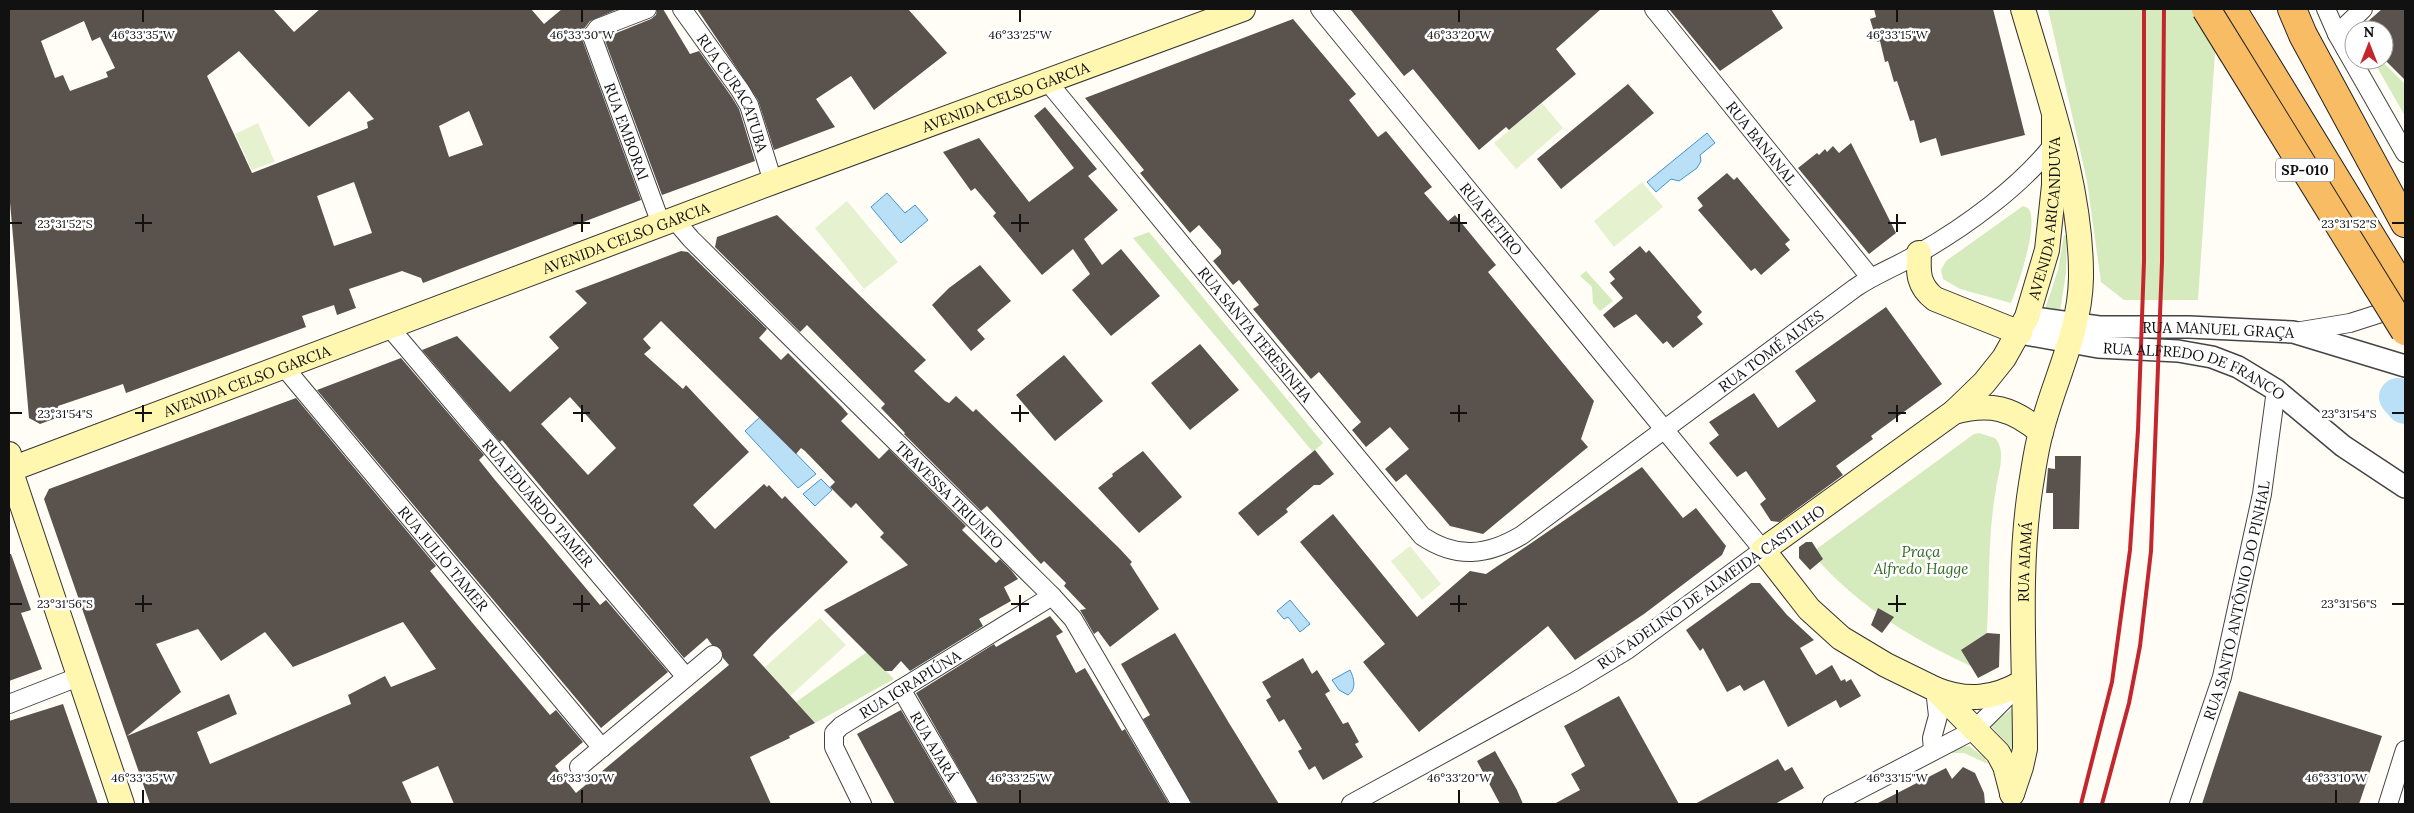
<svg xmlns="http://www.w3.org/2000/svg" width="2414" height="813" font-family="Lora,serif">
	<rect width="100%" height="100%" fill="#fffdf5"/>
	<!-- green -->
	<path fill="#d5ebbd" d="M2048 9H2218L2198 300H2124L2101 282 2087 181Z
		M2373 60H2381L2405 84V116Z
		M2023 206 2028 208C2040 221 2018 286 2011 303L1960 289 1943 279 1941 270 1946 261Z
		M1149 232 1323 443 1313 452 1133 238Z
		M2064 235 2067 236 2066 273 2060 311 2044 312 2058 270Z
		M1586 271 1613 301 1600 311 1593 303 1592 287 1580 276Z
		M1979 433 1995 438C2007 452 1998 472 1996 489 1985 549 1992 611 1983 672 1913 639 1863 611 1811 553L1974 434Z
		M867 652 894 679 815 723 796 702Z
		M2013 708V750L1990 725Z
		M1969 746 1984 757 1988 764 1964 753H1950L1961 747Z"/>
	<!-- pitch -->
	<path fill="#e6f2cf" d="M1542 103 1563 128 1516 169 1494 143Z
		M258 123 275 162 252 170 235 134Z
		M1642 182 1663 207 1614 247 1594 221Z
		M847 201 898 262 864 289 815 228Z
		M1410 546 1441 584 1422 600 1391 561Z
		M820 618 846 645 790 696 765 667Z"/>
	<!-- water -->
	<path fill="#b9e0f7" stroke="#3f96cf" d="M1707 133 1715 143 1700 155 1701 161 1697 168 1679 181 1671 179 1656 192 1647 182Z
		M887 193 905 213 915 205 928 220 901 243 871 207Z
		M760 417 816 474 798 488 745 431Z
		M821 479 832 490 815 506 803 494Z
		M1290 600 1310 624 1300 632 1288 617 1284 619 1277 611Z
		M1350 670C1354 678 1357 689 1348 695L1339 690 1332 680Z"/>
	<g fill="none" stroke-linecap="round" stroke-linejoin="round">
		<!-- river -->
		<path stroke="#b9e0f7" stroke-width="38" d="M2398 397 2405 405"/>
	</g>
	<!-- building -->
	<path fill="#5a524d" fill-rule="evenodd" d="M9 9H273L294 32 320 9H531L544 24 562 9H618L590 21 583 30 582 39 641 200 423 283 421 278 402 271 349 289 356 308 337 315 334 305 302 316 306 327 126 393 123 384 58 406 59 417 40 424 29 418 9 191ZM84 21 92 41 100 37 115 68 106 72 108 77 70 91 63 75 55 78 41 41ZM239 51 309 127 349 91 374 119 367 122 368 128 252 173 207 76ZM469 111 483 145 449 157 439 126ZM354 182 372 233 334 246 317 196Z
		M657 9H663L690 54 699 51 731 96 739 109 755 161 662 195 604 38 651 19 656 15Z
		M697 9H908L947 53 874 110 851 76 848 78 816 99 835 127 774 150 758 100Z
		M1350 9H1601L1556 49 1576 74 1509 130 1506 127 1479 150 1413 69 1404 76Z
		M1669 9H1771L1783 28 1720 71Z
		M1874 9H1993L2025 135 1941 156 1936 138 1920 143 1914 120 1910 121 1897 81 1894 82 1888 61 1885 62 1880 41 1877 42 1870 19 1876 17Z
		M2382 9H2405V80L2384 59V30H2358Z
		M1293 19 1356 94 1349 100 1378 137 1386 131 1432 187 1424 193 1448 221 1455 215 1496 265 1488 272 1594 401 1581 439 1588 447 1483 534 1450 526 1406 474 1396 482 1385 469 1409 449 1390 427 1366 447 1352 430 1361 422 1319 372 1311 379 1253 309 1259 305 1239 280 1233 285 1213 261 1221 254V250L1199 225 1190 233 1140 173 1144 170 1085 98Z
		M1628 84 1654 113 1561 189 1537 159Z
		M1045 107 1097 169 1088 176 1118 210 1084 239 1102 265 1121 249 1160 296 1111 336 1072 290 1090 274 1073 249 1042 275 993 216 996 213 975 188 971 191 943 152 979 138 1029 202 1074 168 1034 116Z
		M1851 143 1896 233 1869 254 1798 168 1817 153 1819 155 1825 149 1827 152 1833 146 1839 153Z
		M1727 173 1734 180 1737 177 1790 240 1785 244 1790 250 1761 275 1755 268 1751 271 1698 210 1703 206 1697 198Z
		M777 215 926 360 914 371 945 401 949 403 956 396 973 412 976 409 1120 549 1132 562 1130 564 1159 609 1110 647 1098 631 1094 634 1080 610 1086 609 1064 586 1066 583 1044 561 1041 564 987 506 981 511 904 434 905 433 881 408 885 404 807 325 800 332 715 247 717 237Z
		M1640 246 1646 253 1649 250 1702 312 1697 317 1703 324 1673 348 1667 341 1663 344 1636 314 1614 328 1603 315 1623 298 1610 283 1615 279 1609 272Z
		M681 251 688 252 767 329 759 338 781 360 788 353 842 407 848 414 841 421 879 459 889 449 966 526 962 530 996 563 1000 559 1011 570 1018 579 1004 587 1011 601 979 619 983 626 910 671 901 661 892 671H885L824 610 908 565 880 537 884 533 856 503 851 508 830 487 835 482 805 451 801 448 796 454 661 321 643 339 651 348 644 354 683 389 686 385 749 452 693 505 715 529 764 484 767 487 769 485 782 499 785 496 848 562 771 636 753 655 815 723 789 736 790 738 750 757 771 804H454L438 766 402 782 412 804H150L44 499 49 489 296 398 436 566 430 571 470 620 550 715 556 710 583 742 555 766 576 793 729 665 723 658 721 649 712 645 707 638 684 658 502 440 500 442 422 350 457 336 510 392 559 348 549 337 587 303 575 291ZM570 397 616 448 588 475 541 424ZM403 622 436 669 391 687 385 676 348 695 351 704 210 764 197 732 237 714 229 694 127 736 181 692 156 644 198 629 221 661 265 632 293 667Z
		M980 265 1011 301 977 330 985 339 971 351 932 305 949 288Z
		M1886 307 1942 384 1871 436 1873 439 1836 466 1843 475 1779 522 1771 521 1760 504 1766 499 1746 471 1737 477 1709 443 1719 435 1709 422 1754 393 1778 428 1816 401 1795 371Z
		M1200 344 1239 390 1190 430 1151 383Z
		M1064 355 1103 401 1055 441 1016 395Z
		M401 358 484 455 479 460 495 480 600 605 606 600 668 672 601 728 317 390Z
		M1315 450 1334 474 1320 485H1314L1286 509 1288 512 1258 536 1238 513Z
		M1143 451 1182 497 1139 533 1098 488 1113 476 1112 474Z
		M2055 456H2081L2079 529H2053V493H2046L2048 468 2055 469Z
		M1642 467 1683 518 1696 508 1726 546 1722 555 1644 614 1575 660 1548 626 1419 732 1363 662 1385 644 1300 542 1333 514 1417 617 1470 571 1486 574Z
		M1806 542H1812L1823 559 1810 570 1799 558V547Z
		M9 554H11L31 610 21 613 42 669 9 681Z
		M1751 583H1760L1787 615 1814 640 1800 648 1816 675 1832 665 1841 681 1845 679 1846 682 1851 679 1861 696 1840 708 1836 700 1788 727 1764 680 1744 691 1740 685 1727 692 1703 648 1700 651 1686 630Z
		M1878 608 1894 617 1882 633 1871 625Z
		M1050 616 1063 632 1056 636 1076 673 1085 668 1122 731 1125 729 1169 804H979L916 693 994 644 996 647Z
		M1175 633 1229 723 1279 804H1192L1143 719 1150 715 1121 664Z
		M1987 633 2000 634 1999 667 1978 678 1961 650Z
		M1303 658 1312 674 1317 670 1330 691 1325 694 1343 724 1348 722 1359 742 1355 744 1363 757 1323 780 1315 766 1309 770 1298 751 1302 749 1284 719 1279 722 1266 700 1271 697 1262 682Z
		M2239 691 2382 736 2359 804H2202Z
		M1619 696 1679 804H1554L1580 790 1571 774 1585 766 1564 726Z
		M63 704 98 804H9V721Z
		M901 710 956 804H895L857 734Z
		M1495 751 1517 790 1523 804H1500L1477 761Z
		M1778 759 1785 771 1792 767 1804 788 1775 804H1695Z
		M1963 767 1975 773 1984 793 1985 804H1876L1946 768 1952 779Z"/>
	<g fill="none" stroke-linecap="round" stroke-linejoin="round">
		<defs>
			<g id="minor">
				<path id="s1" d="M647 9 598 28 592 36 661 224"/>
				<path id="s2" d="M682 9 740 90 749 105 773 182"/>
				<path id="s3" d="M1320 9 1763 550 1627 650 1574 682 1351 804"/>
				<path id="s4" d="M1654 9 1870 277"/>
				<path d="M2326 9 2337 34 2405 153"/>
				<path d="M2337 34 2363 9"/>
				<path id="s5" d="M1047 81 1422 536C1456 559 1487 556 1522 535L1855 288C1875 274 1898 266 1919 253 1965 227 2020 187 2053 145"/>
				<path id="s6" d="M674 219 691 239 1052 596 1073 619 1181 804"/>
				<path id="s7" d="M390 328 686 677"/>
				<path d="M2295 332 2350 323 2400 307"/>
				<path id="s8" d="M284 367 602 748"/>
				<path id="s9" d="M901 689 968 804"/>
				<path d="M9 704 78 677"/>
				<path d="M1933 750 1932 738 1938 716 1935 689"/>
				<path d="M579 767 713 655"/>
				<path id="s10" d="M862 804 834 747V733L841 726 1052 596"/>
				<path d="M1832 804 1974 730 2015 689"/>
				<path id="s11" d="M2179 804 2222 677 2262 494 2276 390"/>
				<path d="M2388 804 2405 750"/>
			</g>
			<g id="tertiary">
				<path id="s12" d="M2027 317 2099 327H2189L2293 332 2405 366"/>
				<path id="s13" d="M2020 333 2098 347 2178 351 2212 357 2238 367 2276 390 2343 446 2405 487"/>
			</g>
			<g id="secondary">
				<path d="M1919 253C1918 273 1918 286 1935 299L2020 333"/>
				<path d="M1954 412C1990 402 2012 408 2041 432"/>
				<path d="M9 454 10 469 28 523 122 804"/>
				<path id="s14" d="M9 470 773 182 1243 9"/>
				<path d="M1935 689C1967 702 1994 699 2023 682"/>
				<path id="s15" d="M2012 793 2005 766 1998 753 1935 689 1886 665 1841 638 1809 609 1763 550 1954 412 1984 383 2004 358 2027 317 2047 250 2054 185V119"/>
				<path id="s16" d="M2012 794 2021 767 2025 749C2025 662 2017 571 2031 484 2034 467 2036 449 2041 432 2054 380 2080 333 2081 278 2082 188 2048 95 2023 9"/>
			</g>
			<path id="trunk" d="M2232 9 2405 292
				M2292 9 2303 35 2405 223"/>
		</defs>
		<!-- minor casing -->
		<use href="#minor" stroke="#444" stroke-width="20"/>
		<!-- tertiary casing -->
		<use href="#tertiary" stroke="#444" stroke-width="24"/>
		<!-- secondary casing -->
		<use href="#secondary" stroke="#333" stroke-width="26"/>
		<!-- trunk casing -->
		<use href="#trunk" stroke="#222" stroke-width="30"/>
		<!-- minor -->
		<use href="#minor" stroke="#fff" stroke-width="18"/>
		<!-- tertiary -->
		<use href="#tertiary" stroke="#fff" stroke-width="21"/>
		<!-- secondary -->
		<use href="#secondary" stroke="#fff6b0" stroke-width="24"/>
		<!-- trunk -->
		<use href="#trunk" stroke="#f7bc64" stroke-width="28"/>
		<!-- rail -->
		<path stroke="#c4262e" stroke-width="4" d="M2081 804 2112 682 2130 550 2138 430 2144 261V9
			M2102 804 2129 703 2140 646 2151 551 2162 262 2164 9"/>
		<defs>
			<path id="trunk-bridge" d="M2206 9 2405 331"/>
		</defs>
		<!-- trunk-bridge casing -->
		<use href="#trunk-bridge" stroke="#222" stroke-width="30" stroke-linecap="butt"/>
		<!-- trunk-bridge -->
		<use href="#trunk-bridge" stroke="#f7bc64" stroke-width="28"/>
	</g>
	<!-- ticks -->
	<path fill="none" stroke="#111" stroke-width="2" d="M143 10V22M582 10V22M1020 10V22M1459 10V22M1897 10V22M143 214V232M582 214V232M1020 214V232M1459 214V232M1897 214V232M10 223H22M135 223H152M573 223H590M1011 223H1029M1450 223H1467M1888 223H1906M2392 223H2404M143 405V422M582 405V422M1020 405V422M1459 405V422M1897 405V422M10 413H22M135 413H152M573 413H590M1011 413H1029M1450 413H1467M1888 413H1906M2392 413H2404M143 595V612M582 595V612M1020 595V612M1459 595V612M1897 595V612M10 604H22M135 604H152M573 604H590M1011 604H1029M1450 604H1467M1888 604H1906M2392 604H2404M143 790V803M582 790V803M1020 790V803M1459 790V803M1897 790V803M2336 790V803"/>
	<g text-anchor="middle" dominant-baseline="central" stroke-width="5" stroke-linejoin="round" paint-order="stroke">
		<!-- shield labels -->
		<rect fill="#fff" stroke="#585858" stroke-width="1" x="2276" y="158.5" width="58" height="23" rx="4"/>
		<g font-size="14" font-weight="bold" fill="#111">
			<text x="2305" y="170">SP-010</text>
		</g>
		<!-- street labels -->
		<g font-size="15" fill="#111" stroke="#fff">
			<text stroke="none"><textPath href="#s2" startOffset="99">RUA CURACATUBA</textPath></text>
			<text stroke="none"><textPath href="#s14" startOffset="1064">AVENIDA CELSO GARCIA</textPath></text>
			<text stroke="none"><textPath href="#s1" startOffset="164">RUA EMBORAI</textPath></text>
			<text stroke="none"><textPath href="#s4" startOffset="172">RUA BANANAL</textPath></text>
			<text stroke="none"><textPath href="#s3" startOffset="271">RUA RETIRO</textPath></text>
			<text stroke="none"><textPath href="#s15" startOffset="815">AVENIDA ARICANDUVA</textPath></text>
			<text stroke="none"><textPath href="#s14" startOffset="659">AVENIDA CELSO GARCIA</textPath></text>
			<text stroke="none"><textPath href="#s12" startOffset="192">RUA MANUEL GRAÇA</textPath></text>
			<text stroke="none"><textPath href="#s5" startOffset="328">RUA SANTA TERESINHA</textPath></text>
			<text stroke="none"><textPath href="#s5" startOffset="1006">RUA TOMÉ ALVES</textPath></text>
			<text stroke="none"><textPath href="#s13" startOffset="180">RUA ALFREDO DE FRANCO</textPath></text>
			<text stroke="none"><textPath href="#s14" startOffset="254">AVENIDA CELSO GARCIA</textPath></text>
			<text stroke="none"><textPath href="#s6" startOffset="390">TRAVESSA TRIUNFO</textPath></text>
			<text stroke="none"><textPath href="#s7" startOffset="229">RUA EDUARDO TAMER</textPath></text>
			<text stroke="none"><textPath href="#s8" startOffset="249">RUA JULIO TAMER</textPath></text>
			<text stroke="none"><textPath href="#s16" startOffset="234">RUA AIAMÁ</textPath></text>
			<text transform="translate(1711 587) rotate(-35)">RUA ADELINO DE ALMEIDA CASTILHO</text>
			<text stroke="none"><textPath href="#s11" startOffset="212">RUA SANTO ANTÔNIO DO PINHAL</textPath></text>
			<text stroke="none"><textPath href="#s10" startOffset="168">RUA IGRAPIÚNA</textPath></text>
			<text stroke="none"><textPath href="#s9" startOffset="66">RUA AJARÁ</textPath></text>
		</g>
		<!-- park labels -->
		<g font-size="15" font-style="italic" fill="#2f6b1f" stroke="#fff">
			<text x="1921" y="551">Praça<tspan x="1921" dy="17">Alfredo Hagge</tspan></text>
		</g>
	</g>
	<g font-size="12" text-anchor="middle" fill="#111" stroke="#fff" stroke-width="5" stroke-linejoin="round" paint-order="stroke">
		<text x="143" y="39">46°33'35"W</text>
		<text x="582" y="39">46°33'30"W</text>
		<text x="1020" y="39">46°33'25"W</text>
		<text x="1459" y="39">46°33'20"W</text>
		<text x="1897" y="39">46°33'15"W</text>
		<text x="65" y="228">23°31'52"S</text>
		<text x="2349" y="228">23°31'52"S</text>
		<text x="65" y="418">23°31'54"S</text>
		<text x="2349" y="418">23°31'54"S</text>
		<text x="65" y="608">23°31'56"S</text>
		<text x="2349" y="608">23°31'56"S</text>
		<text x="143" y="782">46°33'35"W</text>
		<text x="582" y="782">46°33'30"W</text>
		<text x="1020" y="782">46°33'25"W</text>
		<text x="1459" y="782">46°33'20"W</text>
		<text x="1897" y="782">46°33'15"W</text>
		<text x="2336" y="782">46°33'10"W</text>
	</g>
	<!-- border -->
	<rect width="2414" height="813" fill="none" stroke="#111111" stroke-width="20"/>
	<!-- north arrow -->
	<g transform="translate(2369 45)"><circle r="24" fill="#ffffff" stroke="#a0a0a0"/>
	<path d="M0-4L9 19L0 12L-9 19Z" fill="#c4262e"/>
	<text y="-8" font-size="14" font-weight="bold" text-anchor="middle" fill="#111111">N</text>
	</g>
</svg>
